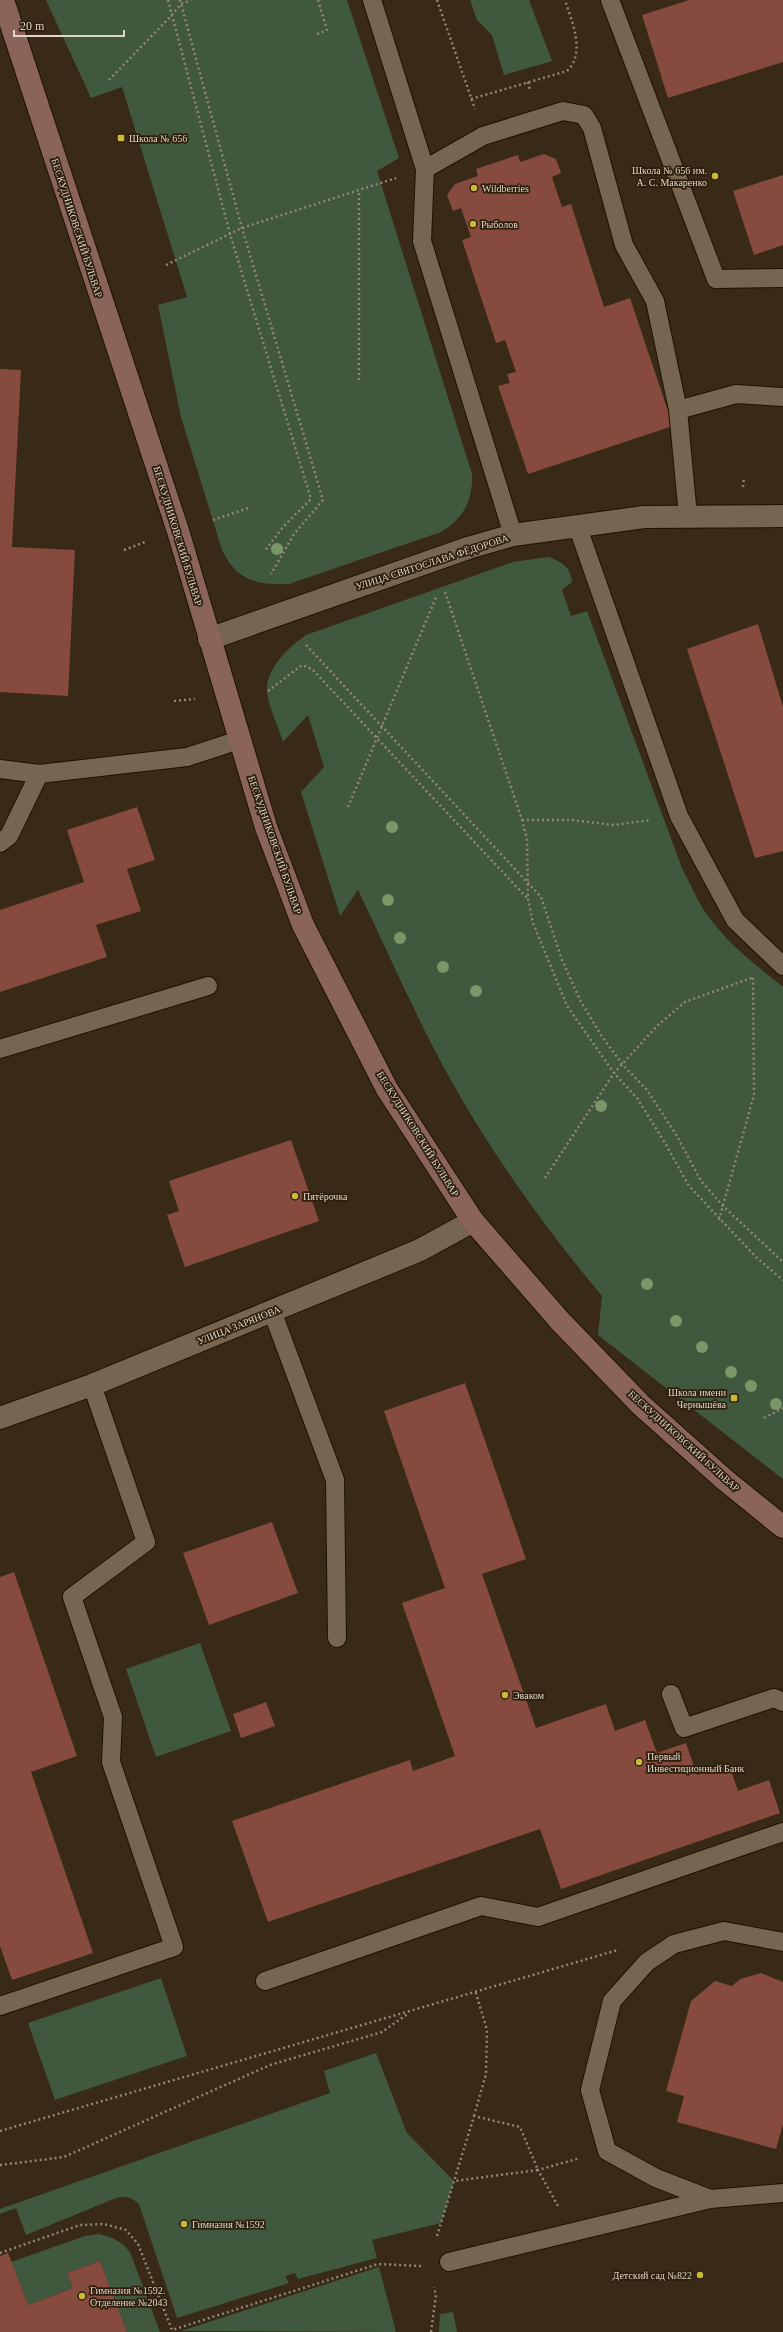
<svg xmlns="http://www.w3.org/2000/svg" width="783" height="2332" font-family="Georgia,serif">
	<rect width="100%" height="100%" fill="#382a16"/>
	<!-- green -->
	<path fill="#40583e" d="M46 0H347L399 158 377 171 472 474C473 500 464 518 441 532L289 584C256 585 237 581 222 550L181 417 158 305 187 297 122 87 91 98Z
		M470 0H529L552 61 504 75 492 35 477 20Z
		M548 557C561 561 571 567 572 582L562 590 571 616 587 611 682 868C688 879 693 891 699 902 718 936 753 963 783 987V1479L598 1335 602 1296C545 1228 491 1153 448 1075 415 1015 388 952 358 890L340 916 301 792 324 767 308 715 283 742C279 728 267 704 267 689 267 667 290 646 306 635L513 562Z
		M200 1643 231 1731 156 1757 126 1669Z
		M161 1978 187 2056 55 2100 28 2023Z
		M376 2053 407 2133 454 2181 441 2223 372 2240 377 2258 298 2279 295 2273 285 2276 289 2283 177 2318 139 2204C129 2195 122 2196 111 2200L26 2235 16 2208 0 2214V2209L330 2093 324 2071Z
		M99 2234C112 2237 121 2241 130 2252L160 2332H127L100 2261 67 2273 73 2288 28 2305 11 2262 85 2236Z
		M379 2267 396 2332 181 2331Z
		M453 2312 457 2332H439L440 2314Z"/>
	<!-- building -->
	<path fill="#864a3f" d="M689 0H783V62L668 98 642 15Z
		M544 154 556 159 561 173 552 177 562 207 571 204 604 307 630 298 673 426 528 474 498 386 510 383 507 374 516 372 505 340 496 343 462 240 471 237 461 208 453 211 447 195 455 184 478 176 476 169 518 155 520 162Z
		M783 175V245L754 255 733 191Z
		M0 369 21 370 12 547 75 550 68 696 0 692Z
		M758 624 783 707V851L755 858 687 649Z
		M137 807 155 860 127 869 141 911 96 925 107 957 0 992V910L84 882 67 830Z
		M291 1140 319 1221 185 1267 167 1215 179 1211 169 1181Z
		M465 1383 526 1559 482 1574 536 1728 606 1704 615 1731 645 1720 657 1753 686 1743 697 1775 729 1764 738 1791 769 1780 780 1813 561 1889 540 1829 268 1922 232 1821 410 1760 413 1771 455 1756 402 1603 445 1588 384 1411Z
		M272 1522 298 1593 209 1625 183 1553Z
		M14 1572 77 1756 31 1772 93 1953 12 1980 0 1946V1577Z
		M266 1702 275 1726 241 1738 233 1714Z
		M761 1973 783 1982V2124L776 2149 677 2122 684 2096 666 2091 691 2001 715 1981 732 1986 740 1979Z
		M8 2253 28 2305 73 2288 67 2273 100 2261 127 2332H0V2256Z"/>
	<g fill="none" stroke-linecap="round" stroke-linejoin="round">
		<defs>
			<path id="lane" d="M372 0 425 169 422 241 513 535
				M610 0 716 279 783 278
				M425 169 483 136 563 111 584 115 592 128 624 245 655 301 678 410 688 516
				M678 410 736 394 783 397
				M577 525 679 816 735 920 783 966
				M0 769 39 774
				M0 843 9 836 39 774 187 757 239 740
				M0 1049 208 986
				M272 1311 335 1480 337 1638
				M671 1694 684 1728 774 1698 783 1702
				M783 1942 724 1931 674 1944 647 1962 612 2001 590 2090 607 2151 656 2178 710 2199 783 2193
				M265 1981 481 1906 538 1917 783 1832
				M0 2006 174 1947 111 1762 113 1717 72 1597 146 1542 92 1385
				M449 2262 710 2199"/>
			<path id="street" d="M209 639 468 548 513 535 644 517 783 516
				M0 1418 92 1385 396 1260 420 1250 473 1221"/>
			<path id="secondary" d="M3 0 178 531 266 827 303 925 387 1089 473 1221 560 1321 641 1405 725 1480 783 1527"/>
		</defs>
		<!-- lane casing -->
		<use href="#lane" stroke="#1f1201" stroke-width="20"/>
		<!-- street casing -->
		<use href="#street" stroke="#1f1201" stroke-width="24"/>
		<!-- secondary casing -->
		<use href="#secondary" stroke="#1f1201" stroke-width="24"/>
		<!-- path -->
		<path stroke="#928677" stroke-width="2.5" stroke-dasharray="2 3" stroke-linecap="butt" d="M168 0 230 234 311 499 283 527 264 552
			M180 0 242 228 323 500 294 534 271 574
			M437 0 475 109
			M317 34 327 30 318 0
			M109 80 171 16 181 4 191 0
			M528 82 530 91
			M471 99 567 71C586 53 572 22 565 0
			M166 265 242 228 396 178
			M359 380V190
			M743 487 744 477
			M213 520 249 508
			M124 550 145 542
			M445 592 522 820 527 839 528 899 533 923 567 1006 614 1073 637 1098 665 1143 689 1186 756 1257 783 1280
			M306 645 541 897 562 960 580 1000 601 1035 622 1064 647 1090 677 1136 701 1181 723 1206 783 1262
			M268 691 302 665 312 669 528 899
			M174 701 195 699
			M348 807 437 595
			M522 820H571L614 825 651 820
			M545 1178 614 1073 657 1026 685 1002 754 977
			M719 1220 754 1095 753 978
			M764 1418 783 1408
			M474 2116 486 2074 487 2030 475 1990
			M0 2131 618 1950
			M0 2165 64 2157 270 2065 382 2032 409 2013
			M558 2206 538 2170 580 2158
			M437 2236 454 2181 538 2170 520 2127 474 2116 454 2181
			M0 2253 80 2225 104 2224 126 2230 138 2244 172 2330 378 2264 421 2266
			M431 2332 436 2295 434 2287"/>
		<!-- lane -->
		<use href="#lane" stroke="#766550" stroke-width="18"/>
		<!-- street -->
		<use href="#street" stroke="#766550" stroke-width="22"/>
		<!-- secondary -->
		<use href="#secondary" stroke="#8b6459" stroke-width="22"/>
	</g>
	<!-- trees -->
	<g fill="#7a9767">
		<circle cx="277" cy="549" r="6"/>
		<circle cx="392" cy="827" r="6"/>
		<circle cx="388" cy="900" r="6"/>
		<circle cx="400" cy="938" r="6"/>
		<circle cx="443" cy="967" r="6"/>
		<circle cx="476" cy="991" r="6"/>
		<circle cx="601" cy="1106" r="6"/>
		<circle cx="647" cy="1284" r="6"/>
		<circle cx="676" cy="1321" r="6"/>
		<circle cx="702" cy="1347" r="6"/>
		<circle cx="731" cy="1372" r="6"/>
		<circle cx="751" cy="1386" r="6"/>
		<circle cx="776" cy="1404" r="6"/>
	</g>
	<!-- markers -->
	<g fill="#caba39" stroke="#2e200c" stroke-width="1.5">
		<rect x="117" y="134" width="8" height="8" rx="2"/>
		<circle cx="715" cy="176" r="4"/>
		<circle cx="474" cy="188" r="4"/>
		<circle cx="473" cy="224" r="4"/>
		<circle cx="295" cy="1196" r="4"/>
		<rect x="730" y="1394" width="8" height="8" rx="2"/>
		<circle cx="505" cy="1695" r="4"/>
		<circle cx="639" cy="1762" r="4"/>
		<circle cx="184" cy="2224" r="4"/>
		<circle cx="700" cy="2275" r="4"/>
		<circle cx="82" cy="2296" r="4"/>
	</g>
	<g text-anchor="middle" dominant-baseline="central" stroke-width="3.5" stroke-linejoin="round" paint-order="stroke">
		<!-- poi labels -->
		<g font-size="10" fill="#dfd6ca" stroke="#2e200c" text-anchor="start">
			<text x="129" y="138">Школа № 656</text>
			<text x="707" y="170" text-anchor="end">Школа № 656 им.<tspan x="707" dy="12">А. С. Макаренко</tspan></text>
			<text x="482" y="188">Wildberries</text>
			<text x="481" y="224">Рыболов</text>
			<text x="303" y="1196">Пятёрочка</text>
			<text x="726" y="1392" text-anchor="end">Школа имени<tspan x="726" dy="12">Чернышёва</tspan></text>
			<text x="513" y="1695">Эваком</text>
			<text x="647" y="1756">Первый<tspan x="647" dy="12">Инвестиционный Банк</tspan></text>
			<text x="192" y="2224">Гимназия №1592</text>
			<text x="692" y="2275" text-anchor="end">Детский сад №822</text>
			<text x="90" y="2290">Гимназия №1592.<tspan x="90" dy="12">Отделение №2043</tspan></text>
		</g>
		<!-- street labels -->
		<g font-size="10" fill="#dfd6ca" stroke="#2e200c">
			<text transform="translate(77 228) rotate(72)">БЕСКУДНИКОВСКИЙ БУЛЬВАР</text>
			<text transform="translate(178 536) rotate(73)">БЕСКУДНИКОВСКИЙ БУЛЬВАР</text>
			<text transform="translate(432 562) rotate(-18)">УЛИЦА СВЯТОСЛАВА ФЁДОРОВА</text>
			<text transform="translate(275 845) rotate(71)">БЕСКУДНИКОВСКИЙ БУЛЬВАР</text>
			<text transform="translate(418 1134) rotate(58)">БЕСКУДНИКОВСКИЙ БУЛЬВАР</text>
			<text transform="translate(239 1325) rotate(-22)">УЛИЦА ЗАРЯНОВА</text>
			<text transform="translate(684 1441) rotate(42)">БЕСКУДНИКОВСКИЙ БУЛЬВАР</text>
		</g>
	</g>
	<!-- scale -->
	<path d="M14 30v6h110v-6" fill="none" stroke="#dfd6ca" stroke-width="2"/>
	<text x="20" y="30" font-size="12" fill="#dfd6ca" stroke="#2e200c" stroke-width="3" paint-order="stroke">20 m</text>
</svg>
